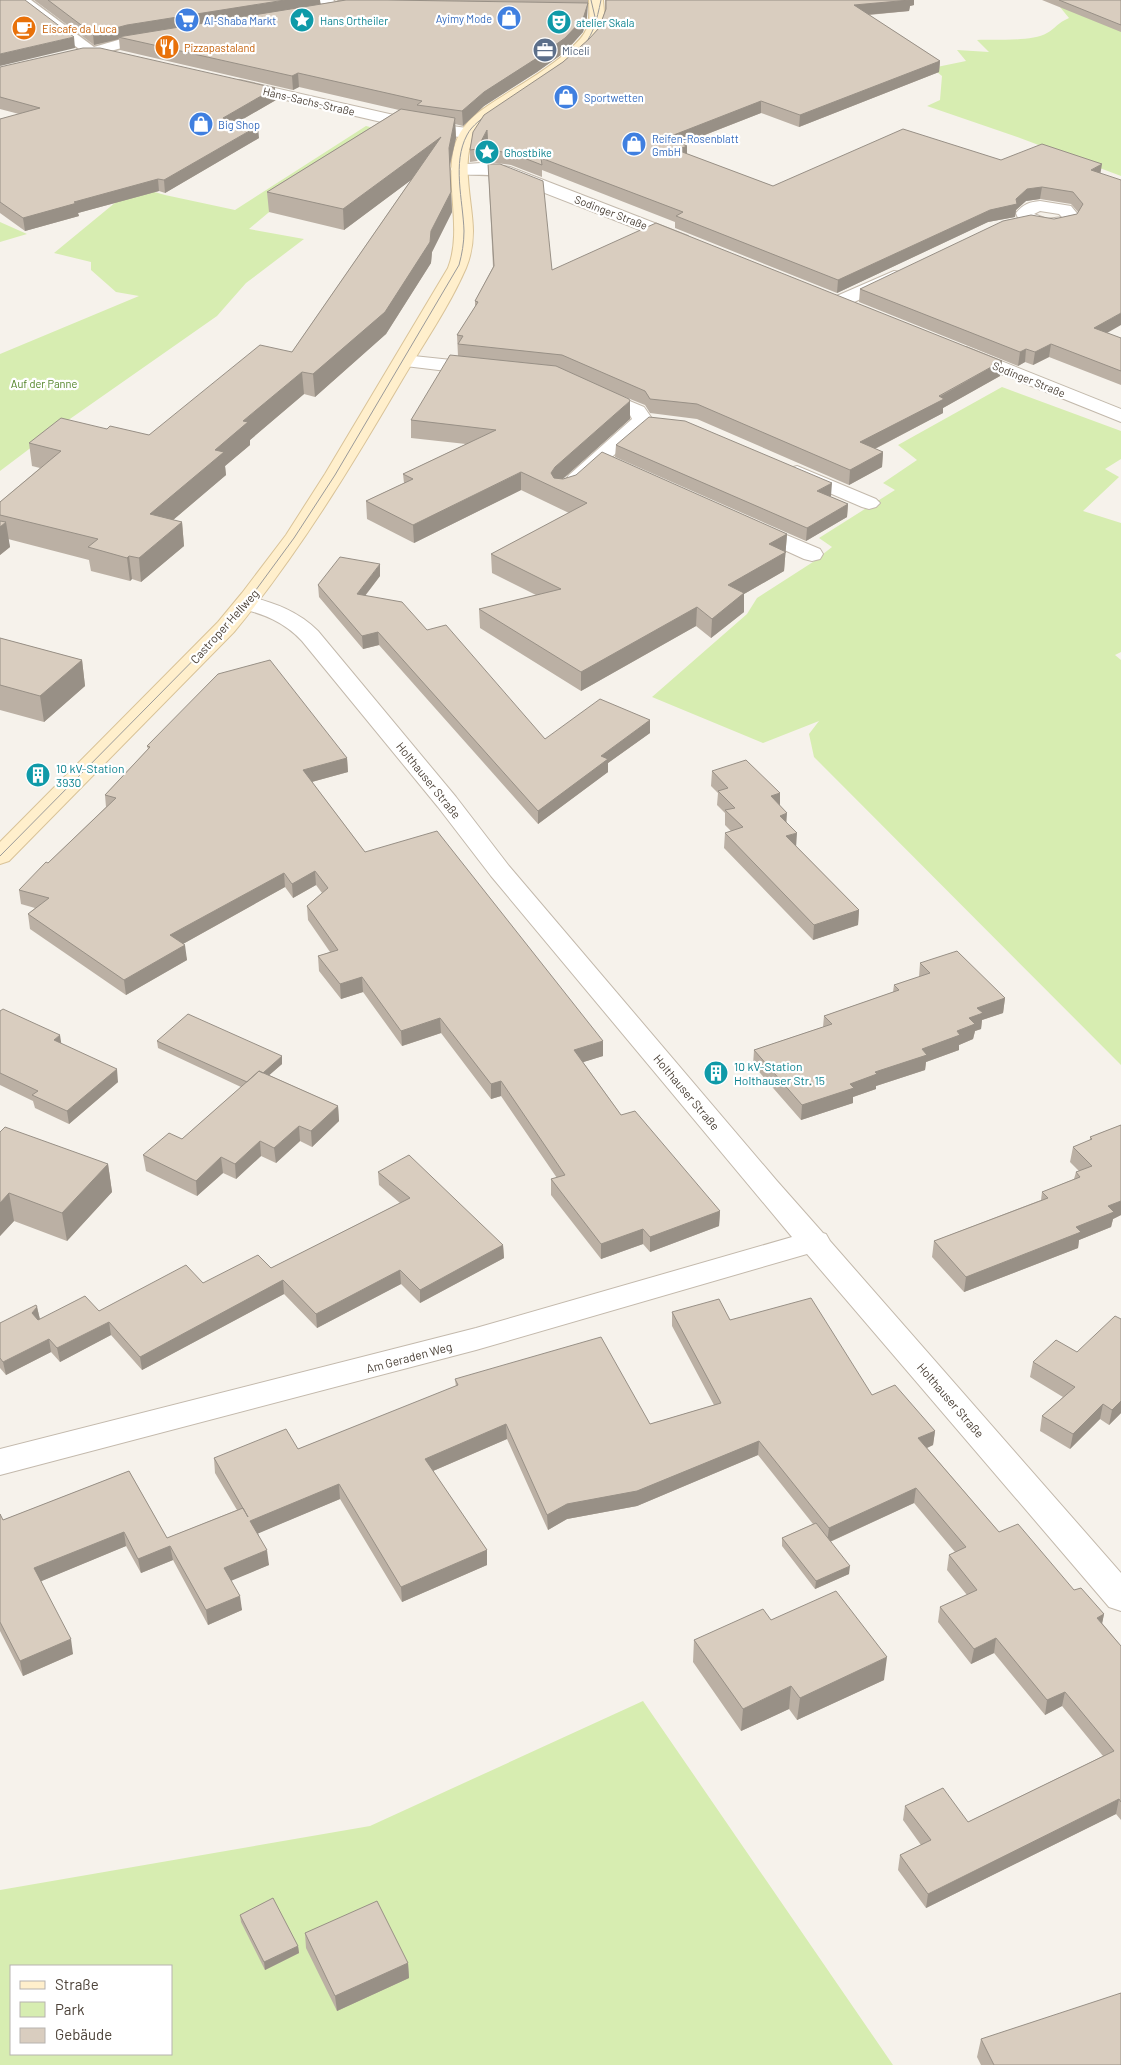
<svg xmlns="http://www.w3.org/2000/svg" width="1121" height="2065" font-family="Barlow,sans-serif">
	<rect width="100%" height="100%" fill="#f6f2eb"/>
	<!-- green -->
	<path fill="#d7edb1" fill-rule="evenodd" d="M1121 0V176L1020 138 927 106 940 100 942 76 932 68 966 61 957 50 989 52 977 40C995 39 1032 42 1047 33 1056 28 1057 23 1069 18L1055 1Z
		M366 126 394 133 268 213 249 229 304 239 246 283 217 316 57 428 0 471V354L139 296 116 292 91 270V262L54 253 116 202 88 173 165 195 235 210Z
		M0 222 27 234 0 242Z
		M1002 387 1121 431V459L1105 469 1119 477 1083 511 1121 523V652L1115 655 1121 660V1065L814 757 809 734 819 721 763 743 652 697 747 614 757 598 813 562 832 547 819 538 895 490 883 483 917 460 898 445Z
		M643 1701 893 2065H0V1890L370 1826ZM11 1966H171V2054H11Z"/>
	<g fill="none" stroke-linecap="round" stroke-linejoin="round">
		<defs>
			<path id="pedestrian" d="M15 0H31L94 47C112 42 141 31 158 35L160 38 158 41 129 46 92 56 87 55Z"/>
			<path id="minor" d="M316 0H333L345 9 342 12H332Z
				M240 80 429 123 467 128 473 129 475 133 473 137 467 138 429 133 234 88 232 85 234 82Z
				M1040 201 1071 206 1080 217 1075 225C1060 231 1022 235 1016 213 1023 204 1030 202 1040 201ZM1040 211 1059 214 1062 217 1047 219 1034 214Z
				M894 271 900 272 903 276 900 280 846 306 839 308 832 306 830 302 832 298Z
				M404 355 480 363 487 365 490 369 487 373 480 375 397 365 394 361 397 357Z
				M596 387 644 407 653 420 583 483 576 485 569 483 566 479 569 475 632 419 630 415 589 397 586 393 589 389Z
				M797 466 876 499 880 503 876 507 869 509 862 507 790 476 787 472 790 468Z
				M753 521 820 549 823 554 820 559 812 561 804 559 745 532 742 527 745 522Z
				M247 596C275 603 298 611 318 631L456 797 509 866 777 1181 823 1233 826 1234 830 1241 1121 1573V1611L1109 1607 807 1254 476 1350 0 1475V1449L476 1328 792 1237 491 876 438 807 302 641C284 622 264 614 239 608L236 603 239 598Z"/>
			<path id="tertiary" d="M481 163 510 167 688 236 691 240 688 244 682 245 676 244 501 176C486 174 466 176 453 173L451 169 453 165Z
				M966 347 1121 409V422L959 357 956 353 959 349Z"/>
			<path id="secondary" d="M589 0H603C604 9 605 18 603 27 594 56 534 91 508 107 498 114 483 123 476 133 459 158 473 203 473 231 473 244 471 256 466 268 449 307 424 343 402 380 351 467 299 553 234 632L9 861 0 864V842L218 622 242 593 286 535 325 474 448 268C466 223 436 163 464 127 475 112 494 102 509 92 529 80 548 68 566 53 573 46 582 39 586 30 591 21 589 10 589 0Z"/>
		</defs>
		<!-- pedestrian casing -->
		<use href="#pedestrian" stroke="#c3b9ac" stroke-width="3"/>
		<!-- minor casing -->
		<use href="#minor" stroke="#c3b9ac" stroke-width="2"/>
		<!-- tertiary casing -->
		<use href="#tertiary" stroke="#c3b9ac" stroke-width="2"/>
		<!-- secondary casing -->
		<use href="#secondary" stroke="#d9c398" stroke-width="2"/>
		<!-- pedestrian -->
		<use href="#pedestrian" fill="#fff" fill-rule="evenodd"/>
		<!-- minor -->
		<use href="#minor" fill="#fff" fill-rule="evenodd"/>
		<!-- tertiary -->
		<use href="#tertiary" fill="#fff" fill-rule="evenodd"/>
		<!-- secondary -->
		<use href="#secondary" fill="#ffefcc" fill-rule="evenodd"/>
		<!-- tram -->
		<path stroke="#9a9a9a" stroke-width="1" d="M591 0 595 17
			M549 72C586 47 592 44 601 0
			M0 856 226 627 250 598 294 538 335 475 459 265C462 254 464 243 464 231 463 200 452 163 467 135 472 125 483 118 492 111"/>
	</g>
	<!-- wall -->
	<path fill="#bbb0a4" d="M34 0H320V4L338 1 336 0H588L587 17 583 32 565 52 537 72 484 106 463 126 455 124 456 138 450 166 452 212 432 252 431 263 386 334 315 397 304 394 250 440V445L225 466 226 475 173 520 182 522 184 546 141 582 132 579 130 581 91 571 89 560 8 539 10 547 0 555V502L40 468 32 466 29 443 107 429 149 435 292 352 411 180 344 230 269 212 267 192 399 110 299 87 293 90 120 50 119 39 94 45Z
		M605 0H914V5L910 6 909 11 869 15 940 61 939 72 799 127 761 113 682 144 687 154 773 186 1001 160 1101 173 1107 333 1121 338V385L1049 357 1033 365 1025 362 1018 366 859 302 860 289 1054 219 1077 214 1078 212 1071 204 1040 199 1026 201 1016 210 1015 217 988 222 837 293 675 228V222L542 170V177L511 165 488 162 487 142 477 161 470 162V150L563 62 589 39 599 28 605 11Z
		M1042 0H1121V32Z
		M0 67 276 100 238 122 259 138 165 193 159 191 78 213 79 216 25 231 0 213V119L19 114 0 109Z
		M488 164 552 270 1002 361 1000 376 943 408V413L875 449 883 452 882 467 849 485 697 419 650 413 645 405 620 395 630 419 562 479 787 534 784 571 744 594V612L711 638 696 626 581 691 480 628 479 609 536 595 492 573 491 554 569 513 521 490 414 543 367 519 366 501 404 483 403 474 466 444 411 438V420L458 356 457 335 475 307V301L493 267Z
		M616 445 831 496H829L848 504 847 517 806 541 615 457Z
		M380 576 365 596 427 630 545 739 650 720V733L608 763V772L538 824 379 645 363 649 319 597 318 585Z
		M0 638 82 660 85 686 44 722 0 710Z
		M147 746 347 758 348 772 312 782 365 852 603 1056 583 1062 621 1115 720 1211 719 1226 650 1252 643 1244 601 1259 551 1195V1179L557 1178 501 1096 491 1099 441 1033 402 1046 363 992 341 999 319 971 318 956 330 952 308 920 307 906 322 893 316 885 293 898 285 887 183 944 187 960 126 995 30 929 28 914 35 908 21 904 19 890 48 863 106 807 105 795 148 749Z
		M712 771 780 793V806L796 846 859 910 858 925 813 940 724 848 725 833 731 831 725 825V813L717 805 718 793 711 786Z
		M920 963 1005 998 1003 1013 982 1020 981 1029 975 1031 973 1039 959 1045V1050L926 1062 925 1070 876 1086V1089L853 1097V1103L801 1120 753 1065 754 1050 823 1027 824 1016 893 992 894 985 919 977Z
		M0 1011 62 1044 118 1082 69 1124 35 1108 33 1101 0 1085Z
		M157 1041 282 1064 269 1075 338 1106 339 1121 312 1147 300 1141 276 1163 261 1156 236 1179 223 1173 197 1196 146 1171 143 1155 182 1139 241 1087 158 1048Z
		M1121 1125V1215L1113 1219 1111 1227 1079 1240 1078 1248 964 1292 932 1257 934 1241 1041 1200 1042 1192 1074 1179 1076 1172 1079 1171 1070 1162 1073 1147 1090 1140V1137Z
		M0 1132 108 1164 112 1192 67 1241 14 1221 0 1236Z
		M378 1172 503 1245 504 1258 420 1303 401 1284 317 1328 284 1294 142 1370 111 1335 60 1362 51 1352 6 1375 0 1368V1323L37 1307 40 1319 99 1311 203 1283 271 1268 400 1203 379 1185Z
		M672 1312 730 1320 872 1395 935 1431 933 1445 927 1448 999 1532 1074 1590 1104 1614 1102 1623 1121 1646V1820L1116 1814 926 1908 898 1870 900 1855 921 1845 903 1820 905 1806 968 1822 1103 1756 1062 1706 1045 1715 994 1653 971 1664 938 1622 940 1607 967 1595 947 1570 949 1555 955 1552 914 1503 830 1542 849 1574 815 1589 782 1546V1538L813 1524 758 1455 637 1506 567 1519 548 1530 507 1439 433 1471 487 1550V1565L402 1602 340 1499 258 1533 269 1565 231 1580 242 1610 208 1625 173 1560 141 1573 126 1546 41 1581 73 1654 23 1676 0 1631V1514L3 1520 129 1471 167 1538 237 1510 215 1473 214 1458 298 1449 456 1387 455 1379 650 1424 714 1405 672 1326Z
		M1033 1362 1121 1413 1109 1425 1100 1419 1070 1449 1040 1431 1042 1416 1063 1397 1030 1377Z
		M771 1620 884 1680 797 1720 789 1709 741 1731 693 1662 694 1640Z
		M240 1915 298 1946 299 1953 265 1970 241 1922Z
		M305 1933 408 1963 409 1978 337 2011 306 1948Z
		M981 2039 1121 2065H981L977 2057Z"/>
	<!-- shaded-wall -->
	<path fill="#989086" d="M285 0H320L321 6 118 37 119 39 94 45 93 34 127 25Z
		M588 0 587 17 583 32 565 52 537 72 484 106 463 126 462 111 484 92 587 4Z
		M905 0H914V5L910 6 909 11 853 16 854 5Z
		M74 37 75 48 0 66V54Z
		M940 61 939 72 799 127 800 115Z
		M298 73 299 87 293 90 292 76Z
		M275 88 276 100 224 130 223 118Z
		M761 101V113L666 150V138Z
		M455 118 456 138 449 168V148Z
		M258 126 259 138 165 193 164 180Z
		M487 130V142L477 161V149Z
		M441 137 442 157 344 230 343 209Z
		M687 146V159L677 150Z
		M1102 164 1100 176 1091 170Z
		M158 179 159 191 78 213 79 216 25 231 23 218 74 202Z
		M1042 187 1040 199 1026 201 1016 210 1015 217 988 222 837 293 838 280 990 210 1016 199 1027 189Z
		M451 192 452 212 432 252 431 263 386 334 315 397 313 374 431 231Z
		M1121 313V325L1093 341 1094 328Z
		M1051 344 1049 357 1033 365 1035 352Z
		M1026 349 1025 362 1018 366 1020 352Z
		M1002 361 1000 376 943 408V413L859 457 860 442Z
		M302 372 304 394 250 440V445L225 466 226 475 153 537 150 514 243 421Z
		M630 401V419L555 486 551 473 555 467Z
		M883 452 882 467 849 485 850 470Z
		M521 472V490L414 543 413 525Z
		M832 483 831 496 816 504 817 491Z
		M848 504 847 517 806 541 807 528Z
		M6 522 10 547 0 555V527Z
		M182 522 184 546 141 582 139 558Z
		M787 534 784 571 744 594V612L711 638 712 619 728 585 769 544Z
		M129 556 132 579 130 581 127 558Z
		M380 564V576L357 606V594Z
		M697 607 696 626 581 691V672Z
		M378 632 379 645 363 649 362 636Z
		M82 660 85 686 44 722 40 696Z
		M650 720V733L608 763V772L538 824V811L601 756Z
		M347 758 348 772 304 784 303 770Z
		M780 793V808L771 796Z
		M787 813 786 828 780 816Z
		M797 833 796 848 786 836Z
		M315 871 316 885 293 898 292 884Z
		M284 873 285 887 172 950 170 935Z
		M859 910 858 925 813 940 814 925Z
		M185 945 187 960 126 995 124 980Z
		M362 977 363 992 341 999 340 984Z
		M1005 998 1003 1013 982 1020 981 1029 975 1031 973 1039 959 1045V1050L926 1062 925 1070 876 1086V1089L853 1097V1103L801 1120 802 1105 875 1072 957 1031 969 1018 977 1008Z
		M440 1018 441 1033 402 1046 401 1031Z
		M60 1035 62 1048 54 1040Z
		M603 1041V1056L574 1065V1050Z
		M282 1056V1064L251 1091 250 1083Z
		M117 1069 118 1082 69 1124 67 1111Z
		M501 1081V1096L491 1099V1084Z
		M338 1106 339 1121 312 1147 311 1131Z
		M299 1126 300 1141 276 1163 274 1148Z
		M260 1141 261 1156 236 1179 235 1164Z
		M221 1157 223 1173 197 1196 196 1181Z
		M108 1164 112 1192 67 1241 62 1213Z
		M9 1193 14 1221 0 1236V1203Z
		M1121 1201V1215L1113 1219 1111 1227 1079 1240 1078 1248 964 1292 966 1277 1076 1227 1108 1206Z
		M720 1211 719 1226 650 1252V1237Z
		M643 1229V1244L601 1259V1244Z
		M503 1245 504 1258 420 1303V1290Z
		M400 1270 401 1284 317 1328 316 1314Z
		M283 1280 284 1294 142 1370 140 1357Z
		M37 1307 40 1320 34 1326 32 1313Z
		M109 1322 111 1335 60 1362 57 1348Z
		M49 1339 51 1352 6 1375 3 1362Z
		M1121 1401V1413L1109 1425 1112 1410Z
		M1103 1404 1100 1419 1070 1449 1073 1434Z
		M506 1424 507 1439 426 1474 425 1459Z
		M935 1431 933 1445 916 1453 918 1438Z
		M759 1441 758 1455 637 1506 567 1519 548 1530 547 1515 567 1504Z
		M339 1484 340 1499 252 1536 250 1521Z
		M916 1488 914 1503 827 1543 829 1528Z
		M124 1532 126 1546 37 1583 34 1568Z
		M170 1546 173 1560 141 1573 138 1559Z
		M267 1550 269 1565 226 1583 224 1568Z
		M487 1550V1565L402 1602 401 1587Z
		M850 1566 849 1574 815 1589 816 1581Z
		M240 1596 242 1610 208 1625 206 1610Z
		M1104 1614 1101 1629 1097 1618Z
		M996 1638 994 1653 971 1664 974 1649Z
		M71 1639 73 1654 23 1676 20 1661Z
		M887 1657 884 1680 797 1720 800 1698Z
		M791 1686 789 1709 741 1731 743 1709Z
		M1065 1692 1062 1706 1045 1715 1047 1700Z
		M1119 1799 1116 1814 926 1908 928 1894Z
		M298 1946 299 1953 265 1970 264 1962Z
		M408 1963 409 1978 337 2011 335 1996Z"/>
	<!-- building -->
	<path fill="#d9cdbf" stroke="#989086" d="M0 0H25L74 37 0 54Z
		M48 0H285L127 25 93 34Z
		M346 0H387L588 3 583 19 565 38 537 58 484 92 462 111 417 105 422 101 298 73 292 76 118 37Z
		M606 0H910L854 5 940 61 800 115 761 101 666 138 687 146 677 150 773 186 903 129 1001 160 1042 144 1102 164 1091 170 1121 180V313L1094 328 1121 338V371L1051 344 1035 352 1026 349 1020 352 860 289 1003 221 1031 215 1054 219 1077 214 1083 204 1073 192 1042 187 1027 189 1016 199 1017 204 990 210 838 280 676 216 683 212 541 158 542 165 511 153 488 150 487 130 477 149 470 150 473 132 484 115 563 62 589 39 599 28 606 9Z
		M1059 0H1121V25Z
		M83 48H100L275 88 223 118 258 126 164 180 158 179 74 202 77 203 23 218 0 202V119L40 108 0 97V67Z
		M401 109 455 118 449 148 451 192 431 231 430 242 385 312 313 374 302 372 243 421 248 422 215 450 224 452 150 514 182 522 139 558 129 556 127 558 88 547 98 539 0 515V502L61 451 29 443 61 418 107 429 110 426 149 435 260 345 292 352 441 137 343 209 267 192Z
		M488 164H500L543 181 552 270 656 223 1002 361 939 396 944 399 860 442 883 452 850 470 697 404 650 399 645 391 562 355 458 344 463 336 457 335 478 302 475 301 494 266Z
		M450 355 556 366 629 399 630 401 555 467 551 473 554 478 563 479 576 475 602 452 787 534 769 544 786 552 728 585 744 593 712 619 697 607 581 672 479 609 561 589 491 554 587 503 521 472 413 525 366 501 413 479 403 474 496 430 411 420Z
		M649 417 685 421 832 483 817 491 848 504 807 528 616 445Z
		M0 521 6 522 0 527Z
		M340 557 380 564 357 594 402 602 427 630 446 625 545 739 600 699 650 720 601 756 608 759 538 811 378 632 362 636 318 585Z
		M0 638 82 660 40 696 0 685Z
		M270 660 347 758 303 770 365 852 437 831 603 1041 574 1050 621 1115 635 1111 720 1211 650 1237 643 1229 601 1244 551 1179 565 1175 501 1081 491 1084 440 1018 401 1031 362 977 340 984 318 956 338 950 307 906 328 888 315 871 292 884 284 873 170 935 185 945 124 980 28 914 49 898 19 890 46 862 48 863 116 798 105 795 150 747 147 746 218 674Z
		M746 760 780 793 771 796 787 813 780 816 797 833 786 836 859 910 814 925 725 833 743 827 725 810 735 808 718 791 728 788 712 771Z
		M957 951 1005 998 977 1008 983 1013 969 1018 975 1024 957 1031 960 1035 922 1049 927 1055 875 1072 877 1074 850 1084 854 1088 802 1105 754 1050 832 1024 824 1016 899 990 894 985 930 973 920 963Z
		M3 1009 60 1035 54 1040 117 1069 67 1111 32 1095 38 1091 0 1073V1011Z
		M188 1014 282 1056 263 1073 259 1071 247 1082 157 1041Z
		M259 1071 338 1106 311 1131 299 1126 274 1148 260 1141 235 1164 221 1157 196 1181 143 1155 169 1133 182 1139Z
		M1121 1125V1201L1108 1206 1114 1212 1076 1227 1081 1232 966 1277 934 1241 1048 1198 1042 1192 1080 1177 1076 1172 1092 1166 1073 1147 1092 1139 1090 1137Z
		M5 1127 108 1164 62 1213 9 1193 0 1203V1132Z
		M409 1155 503 1245 420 1290 400 1270 316 1314 283 1280 140 1357 109 1322 57 1348 49 1339 3 1362 0 1358V1323L36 1305 37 1307 32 1313 38 1320 85 1296 99 1311 186 1265 203 1283 258 1255 271 1268 410 1198 378 1172Z
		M811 1298 872 1395 895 1385 935 1431 918 1438 999 1532 1018 1524 1074 1590 1081 1588 1104 1614 1097 1618 1121 1646V1802L1119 1799 928 1894 900 1855 931 1840 905 1806 943 1788 968 1822 1114 1751 1065 1692 1047 1700 996 1638 974 1649 940 1607 977 1590 949 1555 966 1547 916 1488 829 1528 759 1441 637 1491 567 1504 547 1515 506 1424 425 1459 487 1550 401 1587 339 1484 250 1521 267 1550 224 1568 240 1596 206 1610 170 1546 138 1559 124 1532 34 1568 71 1639 20 1661 0 1622V1514L3 1520 129 1471 167 1538 243 1508 248 1517 214 1458 286 1429 298 1449 458 1385 455 1379 601 1337 650 1424 721 1403 672 1312 719 1299 730 1320Z
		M1115 1316 1121 1319V1401L1112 1410 1103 1404 1073 1434 1042 1416 1075 1387 1033 1362 1056 1340 1077 1352Z
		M816 1523 850 1566 816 1581 782 1538Z
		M836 1591 887 1657 800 1698 791 1686 743 1709 694 1640 763 1609 771 1620Z
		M273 1898 298 1946 264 1962 240 1915Z
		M377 1901 408 1963 335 1996 305 1933Z
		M1121 1993V2065H994L981 2039Z"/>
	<!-- icons -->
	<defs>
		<symbol id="shop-disc" viewBox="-11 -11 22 22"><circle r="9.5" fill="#3f7fe0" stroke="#fff"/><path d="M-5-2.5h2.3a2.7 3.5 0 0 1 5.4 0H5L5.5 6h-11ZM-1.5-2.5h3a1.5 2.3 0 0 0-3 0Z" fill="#fff"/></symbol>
		<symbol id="supermarket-disc" viewBox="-11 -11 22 22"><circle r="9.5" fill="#3f7fe0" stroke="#fff"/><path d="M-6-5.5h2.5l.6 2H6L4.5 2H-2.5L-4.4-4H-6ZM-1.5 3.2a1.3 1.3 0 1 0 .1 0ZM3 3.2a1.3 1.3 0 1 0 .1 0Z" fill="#fff"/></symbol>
		<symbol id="sight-disc" viewBox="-11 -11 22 22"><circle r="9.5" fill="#0f9aa8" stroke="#fff"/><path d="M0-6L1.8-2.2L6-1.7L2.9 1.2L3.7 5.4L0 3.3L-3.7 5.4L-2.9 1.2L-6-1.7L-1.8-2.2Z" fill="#fff"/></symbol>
		<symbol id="theatre-disc" viewBox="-11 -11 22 22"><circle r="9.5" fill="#0f9aa8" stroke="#fff"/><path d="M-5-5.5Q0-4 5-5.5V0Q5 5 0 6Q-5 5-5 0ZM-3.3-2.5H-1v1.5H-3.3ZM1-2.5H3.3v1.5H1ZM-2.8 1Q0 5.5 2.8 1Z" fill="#fff"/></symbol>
		<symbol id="cafe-disc" viewBox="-11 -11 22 22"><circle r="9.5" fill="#e8710a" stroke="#fff"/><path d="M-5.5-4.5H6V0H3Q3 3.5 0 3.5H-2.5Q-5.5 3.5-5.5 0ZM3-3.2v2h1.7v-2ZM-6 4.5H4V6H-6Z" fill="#fff"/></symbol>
		<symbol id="restaurant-disc" viewBox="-11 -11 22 22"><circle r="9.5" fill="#e8710a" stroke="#fff"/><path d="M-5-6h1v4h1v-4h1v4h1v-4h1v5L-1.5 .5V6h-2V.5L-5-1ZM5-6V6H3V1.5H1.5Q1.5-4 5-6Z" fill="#fff"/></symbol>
		<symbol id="office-disc" viewBox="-11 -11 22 22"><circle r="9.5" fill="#5c6f8a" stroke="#fff"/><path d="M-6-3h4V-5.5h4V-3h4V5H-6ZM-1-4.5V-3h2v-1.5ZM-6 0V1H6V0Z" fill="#fff"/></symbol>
		<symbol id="building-disc" viewBox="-11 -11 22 22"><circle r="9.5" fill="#0f9aa8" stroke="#fff"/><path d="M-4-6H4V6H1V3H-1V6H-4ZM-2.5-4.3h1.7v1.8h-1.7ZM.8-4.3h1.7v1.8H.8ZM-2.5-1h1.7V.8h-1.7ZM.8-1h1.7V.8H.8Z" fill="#fff"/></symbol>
	</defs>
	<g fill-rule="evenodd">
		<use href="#shop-disc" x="495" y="4" width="28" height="28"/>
		<use href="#supermarket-disc" x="173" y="6" width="28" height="28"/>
		<use href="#sight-disc" x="288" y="6" width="28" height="28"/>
		<use href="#theatre-disc" x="545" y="8" width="28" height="28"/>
		<use href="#cafe-disc" x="10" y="14" width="28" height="28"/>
		<use href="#restaurant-disc" x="153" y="33" width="28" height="28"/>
		<use href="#office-disc" x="531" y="36" width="28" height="28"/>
		<use href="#shop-disc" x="552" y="83" width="28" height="28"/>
		<use href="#shop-disc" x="187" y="110" width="28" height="28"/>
		<use href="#shop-disc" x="620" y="130" width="28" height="28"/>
		<use href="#sight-disc" x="473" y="138" width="28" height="28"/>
		<use href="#building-disc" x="24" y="761" width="28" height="28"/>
		<use href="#building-disc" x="702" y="1059" width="28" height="28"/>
	</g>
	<g text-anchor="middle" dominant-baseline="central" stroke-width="4.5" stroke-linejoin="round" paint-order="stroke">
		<!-- far-shop labels -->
		<g font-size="11" fill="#366cbe" stroke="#fff" text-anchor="start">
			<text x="492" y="18" text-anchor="end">Ayimy Mode</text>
			<text x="204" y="20">Al-Shaba Markt</text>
			<text x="584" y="97">Sportwetten</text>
			<text x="218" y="124">Big Shop</text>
			<text x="652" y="138">Reifen-Rosenblatt<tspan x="652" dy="13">GmbH</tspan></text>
		</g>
		<!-- far-culture labels -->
		<g font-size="11" fill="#0d838f" stroke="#fff" text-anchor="start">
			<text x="320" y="20">Hans Ortheiler</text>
			<text x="576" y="22">atelier Skala</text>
			<text x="504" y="152">Ghostbike</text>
		</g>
		<!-- far-food labels -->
		<g font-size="11" fill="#c56008" stroke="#fff" text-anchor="start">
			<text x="42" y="28">Eiscafe da Luca</text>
			<text x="184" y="47">Pizzapastaland</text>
		</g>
		<!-- far-service labels -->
		<g font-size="11" fill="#4e5e75" stroke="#fff" text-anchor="start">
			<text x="562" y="50">Miceli</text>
		</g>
		<!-- far-street labels -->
		<g font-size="11" fill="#4c4238" stroke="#fff">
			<text transform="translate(309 101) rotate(13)">Hans-Sachs-Straße</text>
			<text transform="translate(611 212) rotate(21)">Sodinger Straße</text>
			<text transform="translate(1029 379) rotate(22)">Sodinger Straße</text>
		</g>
		<!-- far-park labels -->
		<g font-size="11" fill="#508325" stroke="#fff">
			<text x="44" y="383">Auf der Panne</text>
		</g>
		<!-- street labels -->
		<g font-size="12" fill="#4c4238" stroke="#fff">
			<text transform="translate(224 626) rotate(-48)">Castroper Hellweg</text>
			<text transform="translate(429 780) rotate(51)">Holthauser Straße</text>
			<text transform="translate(687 1092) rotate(50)">Holthauser Straße</text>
			<text transform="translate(409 1357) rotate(-15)">Am Geraden Weg</text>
			<text transform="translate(951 1400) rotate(49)">Holthauser Straße</text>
		</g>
		<!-- culture labels -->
		<g font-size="12" fill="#0d838f" stroke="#fff" text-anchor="start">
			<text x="56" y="768">10 kV-Station<tspan x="56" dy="14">3930</tspan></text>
			<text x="734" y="1066">10 kV-Station<tspan x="734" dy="14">Holthauser Str. 15</tspan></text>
		</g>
	</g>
	<!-- legend -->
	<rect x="10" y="1965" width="162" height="90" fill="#ffffff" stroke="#b7b3af"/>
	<rect x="20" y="1981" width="25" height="8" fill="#ffefcc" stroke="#b7b3af"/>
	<text x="55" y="1990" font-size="15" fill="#4c4238">Straße</text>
	<rect x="20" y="2002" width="25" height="15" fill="#d7edb1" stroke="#b7b3af"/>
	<text x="55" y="2015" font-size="15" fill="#4c4238">Park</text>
	<rect x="20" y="2028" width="25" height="15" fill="#d9cdbf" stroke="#b7b3af"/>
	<text x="55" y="2040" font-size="15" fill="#4c4238">Gebäude</text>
</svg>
